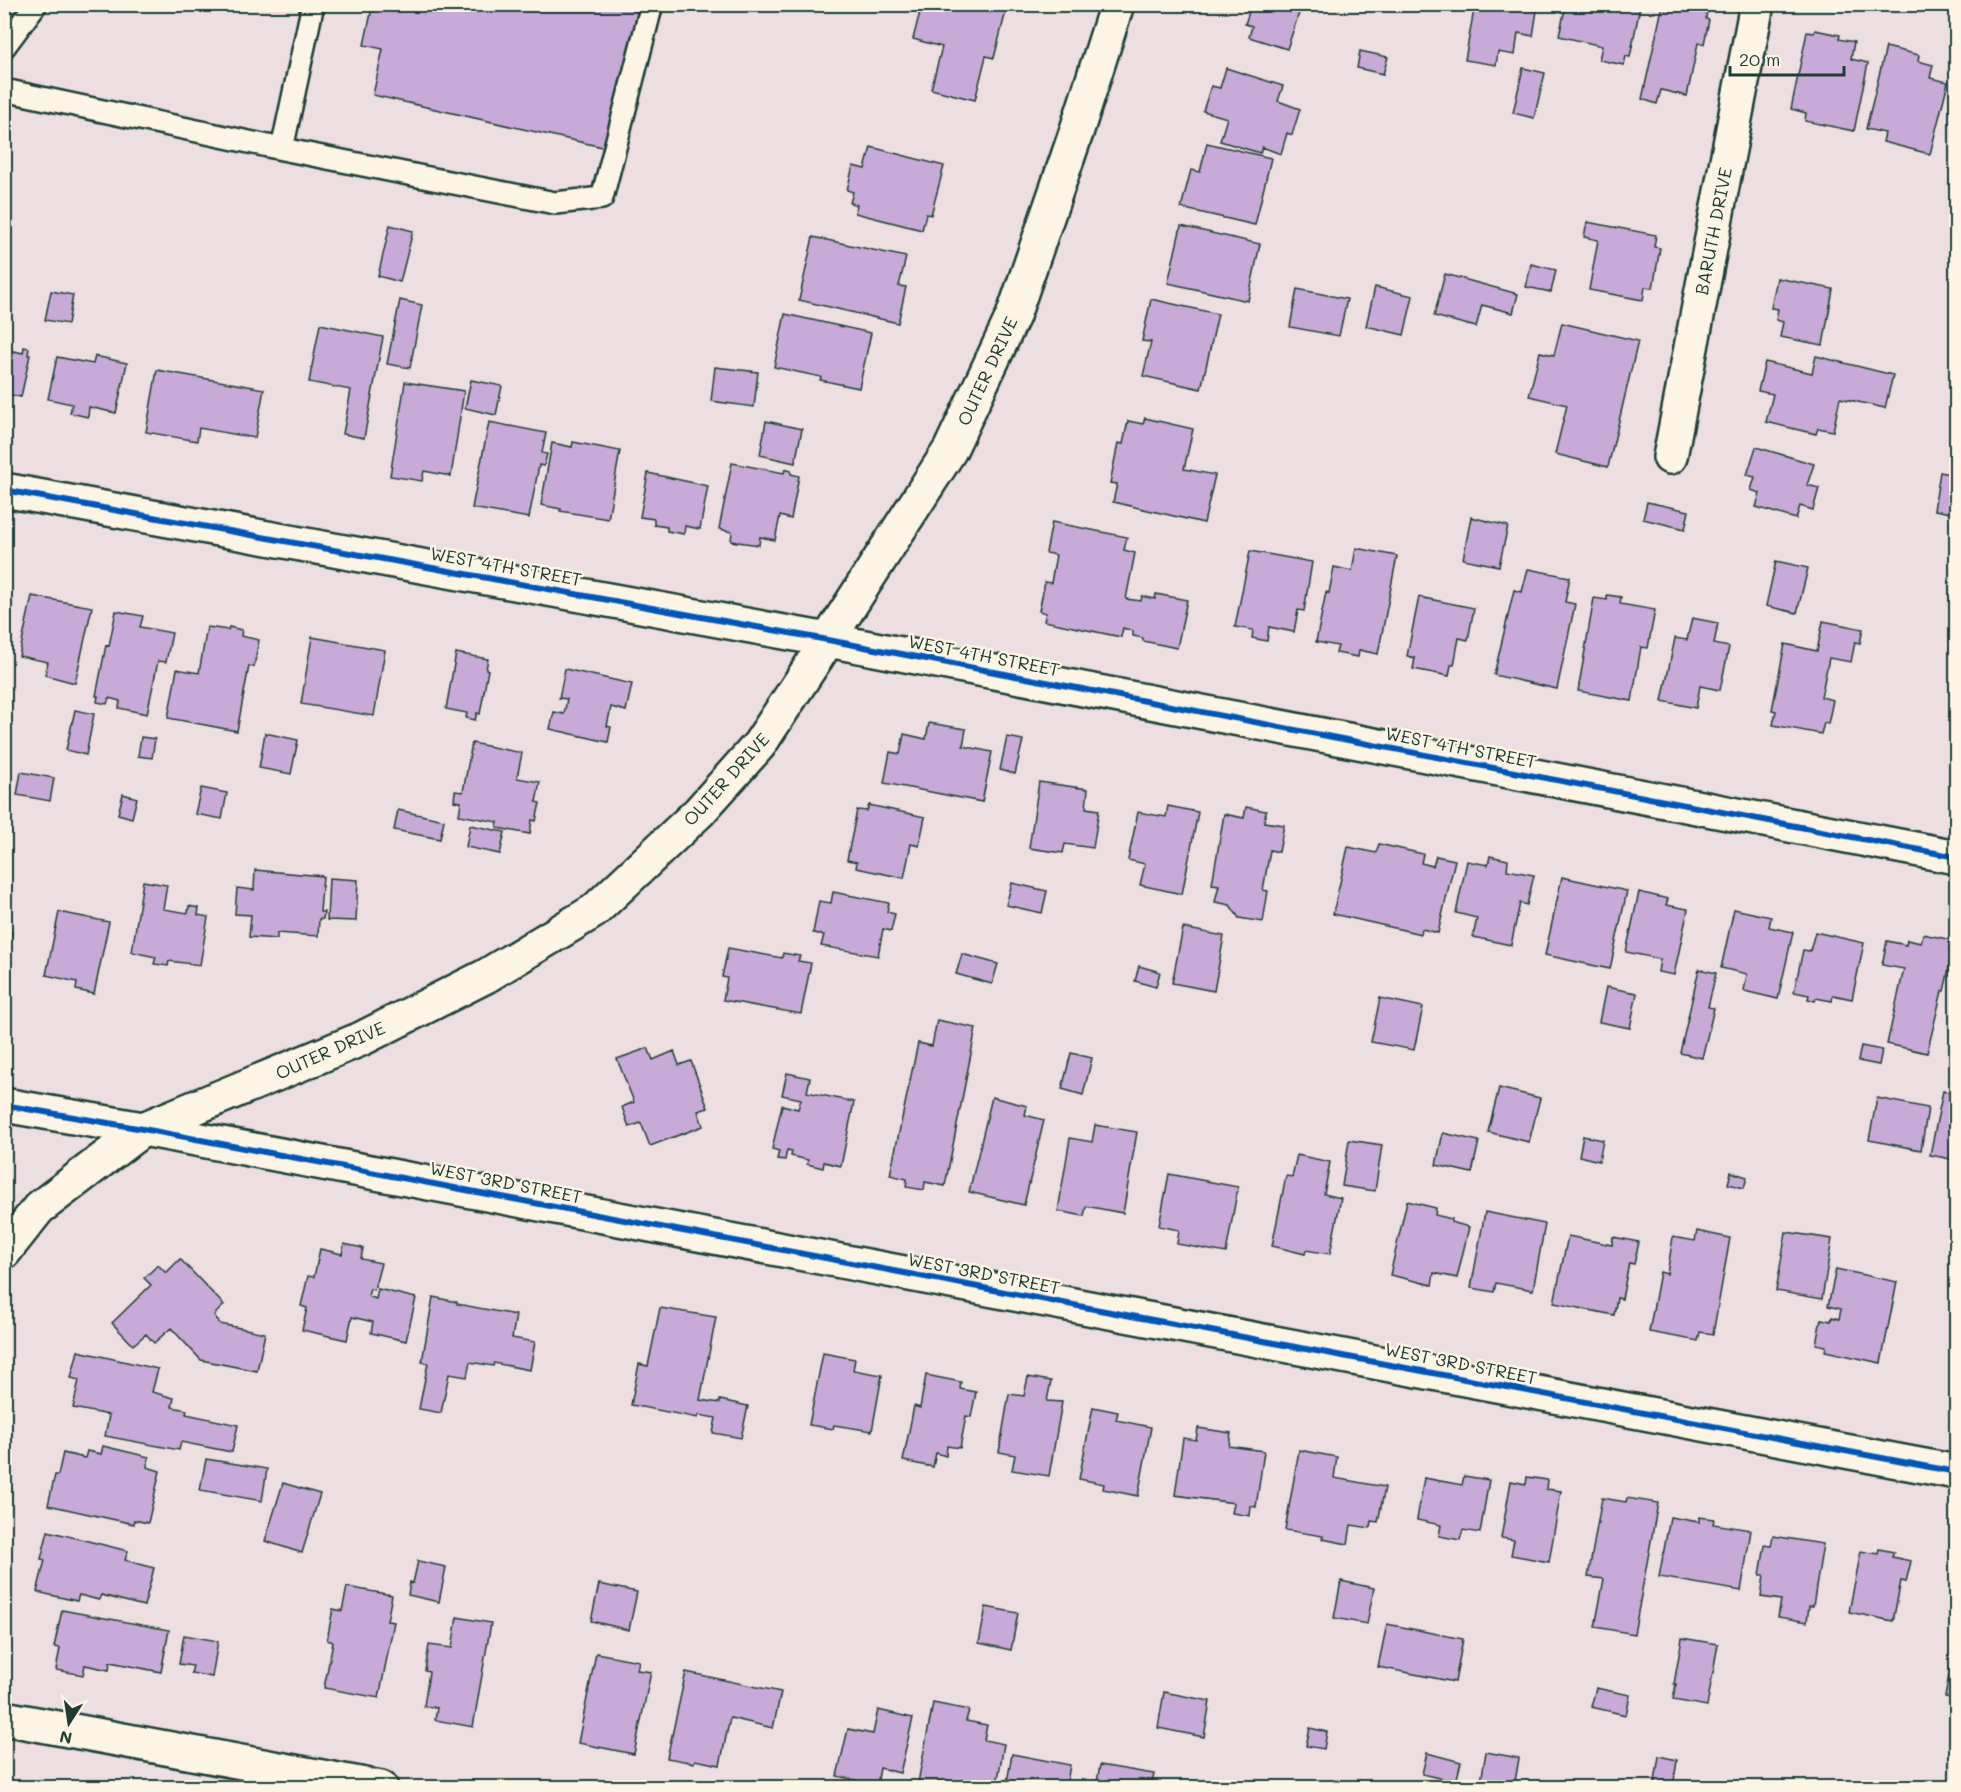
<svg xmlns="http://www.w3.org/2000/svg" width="1961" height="1792" font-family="Mali,sans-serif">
	<rect width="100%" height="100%" fill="#ecdee1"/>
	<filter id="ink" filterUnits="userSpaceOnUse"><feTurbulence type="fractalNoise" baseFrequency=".0167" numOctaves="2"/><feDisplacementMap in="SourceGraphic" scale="12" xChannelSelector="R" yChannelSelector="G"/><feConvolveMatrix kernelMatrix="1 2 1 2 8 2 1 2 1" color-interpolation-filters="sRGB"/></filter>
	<g filter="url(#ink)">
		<!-- building -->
		<path fill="#c7aad7" stroke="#1f3d34" stroke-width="1.5" d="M373 4H639L607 148 373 95 383 49 364 45Z
			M922 4H979L1006 11 994 58 986 56 975 100 931 89 942 47 913 39Z
			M1248 4H1302L1287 49 1249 37 1252 26 1245 24 1251 6Z
			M1475 4H1538L1533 36 1518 33 1515 55 1498 52 1496 65 1465 60Z
			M1566 4H1627L1640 7 1630 57 1626 56 1624 65 1599 60 1602 46 1559 36Z
			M1663 4H1677L1707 11 1706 19 1709 20 1704 44 1698 43 1687 96 1661 90 1657 104 1642 99Z
			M1815 30 1840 35 1839 39 1854 42 1851 59 1868 63 1854 131 1805 121 1806 113 1791 109 1807 32 1814 33Z
			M1886 47 1919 55 1918 61 1933 65 1930 78 1948 82 1930 154 1883 142 1885 133 1866 129Z
			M1360 51 1388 57 1383 74 1357 68Z
			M1226 68 1283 86 1278 101 1300 109 1292 135 1287 133 1281 154 1262 147 1260 153 1220 141 1227 118 1203 111 1211 86 1220 88Z
			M1523 68 1545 73 1534 118 1513 113Z
			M1207 143 1271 158 1255 225 1181 208 1191 170 1200 172Z
			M871 147 944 166 931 215 926 214 922 230 855 213 857 205 850 203 853 192 847 190 853 166 865 169Z
			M1587 222 1656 235 1654 247 1660 248 1653 288 1645 287 1643 300 1589 290 1598 240 1584 237Z
			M390 225 413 231 400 282 378 276Z
			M1181 226 1260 244 1248 301 1168 283Z
			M813 237 906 257 899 286 906 287 898 323 799 300Z
			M1531 264 1556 270 1551 292 1526 287Z
			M1445 274 1518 294 1513 313 1482 305 1476 327 1434 316Z
			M1777 278 1833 289 1823 345 1780 337 1783 322 1776 320 1778 309 1771 308Z
			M1375 287 1413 296 1404 335 1366 326Z
			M1297 289 1347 299 1339 336 1290 327Z
			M51 291 73 295 68 324 45 320Z
			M1151 299 1218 314 1201 389 1143 376 1151 342 1142 341Z
			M400 300 422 305 410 368 387 364Z
			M785 314 871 333 859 388 820 380 821 377 774 367Z
			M1562 323 1638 341 1608 467 1555 454 1567 405 1529 396 1540 352 1554 355Z
			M320 324 383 337 364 438 343 434 351 390 309 382Z
			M24 347 29 348 28 355H30L21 397 6 394 4 402V349L23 353Z
			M95 356 127 363 116 413 89 407 88 417 70 413 72 404 48 399 57 357 93 364Z
			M1816 356 1893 375 1885 408 1840 398 1833 431 1818 428 1816 434 1766 422 1773 394 1758 391 1765 362 1812 373Z
			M715 367 758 372 754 407 711 401Z
			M157 370 264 389 255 438 199 428 197 441 146 432Z
			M471 380 502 386 496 415 465 408Z
			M405 382 464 391 451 476 424 471 422 481 390 476Z
			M1145 418 1193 429 1184 469 1215 475 1204 523 1113 502 1117 484 1110 483 1118 443 1123 444 1128 421 1143 424Z
			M766 421 802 429 795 463 760 455Z
			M489 422 546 433 542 453 547 454 544 466 539 465 529 518 472 508Z
			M573 442 620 451 608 519 560 511 561 509 541 505 552 443 572 447Z
			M1756 447 1814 464 1807 485 1819 488 1813 510 1800 506 1796 519 1756 507 1760 493 1751 490 1755 477 1747 475Z
			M732 463 784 473 785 469 791 471V474L799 476 791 519 780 516 775 540 760 537 759 545 731 541 732 532 719 529Z
			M1940 472 1956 475V514L1934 510Z
			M648 473 708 486 700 529 685 526 684 534 667 531V527L654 525V519L640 517Z
			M1647 502 1689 511 1685 529 1643 519Z
			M1471 517 1508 526 1499 566 1463 559Z
			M1052 522 1127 537 1124 550 1135 553 1126 599 1141 601 1142 596 1155 599 1156 594 1187 600 1177 648 1143 641V638L1133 636V631L1123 628 1121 637 1044 621 1046 613 1039 611 1045 582 1051 583 1056 555 1046 553Z
			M1356 548 1397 556 1378 654 1359 650 1358 657 1336 653 1338 646 1316 642 1326 592 1329 593 1334 567 1352 571Z
			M1250 551 1312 562 1304 611 1298 610 1294 632 1269 627 1267 641 1252 638 1253 630 1235 627Z
			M1776 561 1808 568 1797 613 1766 606Z
			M1528 569 1570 577 1565 602 1575 604 1557 689 1494 675 1514 590 1522 592Z
			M1607 595 1621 597 1620 604 1655 610 1648 648 1641 647 1632 701 1578 691 1594 598 1607 600Z
			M32 596 92 607 75 683 45 675 48 662 19 656Z
			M1419 597 1474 608 1468 640 1459 638 1454 665H1451L1449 676 1413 669 1415 658 1407 656Z
			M116 611 143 616 140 627 172 633 166 662 158 661 147 714 119 708 120 701 109 698 107 704 97 702 98 696H96L106 645 109 646Z
			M1692 618 1718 623 1714 644 1729 647 1720 690 1700 686 1696 708 1662 701 1675 638 1687 640Z
			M1823 621 1863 629 1860 643 1855 642 1851 662 1829 658 1821 697 1833 700 1828 724 1824 723 1821 734 1773 725 1776 711 1772 710 1785 644 1817 651Z
			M207 627 228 630 229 627 242 630 241 636 259 640 254 667 249 666 237 731 168 718 177 669 199 673Z
			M312 637 385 650 374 716 301 704Z
			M456 653 488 659 486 669 488 670 480 714 477 713 475 720 466 718 467 713 446 709Z
			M565 669 632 684 626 711 611 707 607 726 611 727 608 742 550 729 554 712 564 714 567 699 559 698Z
			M1954 695H1956V721L1949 719Z
			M75 710 94 714 86 755 66 750Z
			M929 723 966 729 963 746 992 752 982 802 884 783 890 752 900 754 904 734 926 739Z
			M265 733 298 740 291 774 259 768Z
			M141 737 155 739 152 758 138 756Z
			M1007 737 1023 740 1015 774 1000 770Z
			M472 743 522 753 517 778 540 782 536 802 540 803 536 821 532 820 530 834 497 828 498 822 459 815 461 802 454 801 455 791 463 792Z
			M21 772 54 778 50 801 17 795Z
			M1039 782 1088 789 1086 808 1099 810 1093 848 1065 844 1063 853 1029 848Z
			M201 788 227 793 222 819 195 814Z
			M123 794 137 798 132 818 118 814Z
			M869 805 925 817 919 846 911 844 904 878 856 868 857 862 847 860 857 810 867 811Z
			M1168 806 1198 812 1182 894 1140 885 1145 864 1128 860 1138 812 1166 817Z
			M1246 807 1266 811 1264 822 1284 825 1279 852 1270 850 1263 890 1268 891 1263 922 1239 918 1230 905 1215 902 1219 885 1212 884 1224 814 1244 818Z
			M398 810 444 820 440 839 394 830Z
			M470 825 505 832 500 854 466 847Z
			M1379 844 1423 854 1421 863 1433 866 1436 856 1455 860 1438 933 1422 929 1421 934 1333 914 1348 847 1376 853Z
			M1490 856 1508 860 1507 870 1534 875 1527 905 1520 903 1511 945 1473 937 1477 918 1456 913 1467 861 1488 865Z
			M255 870 323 876 320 912H324L323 919H319L318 936 277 933V939L249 937 251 915 235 914 237 888 254 890Z
			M1562 877 1627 891 1610 969 1545 955Z
			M329 878 358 880 356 921 327 920Z
			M143 881 167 885 163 909 188 913 189 906 199 908 198 915 208 917 200 965 169 961 168 966 154 964 156 957 132 952Z
			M1012 883 1047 891 1042 913 1006 905Z
			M833 892 889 903 887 912 895 914 891 931 883 929 878 956 821 946 824 935 813 933 819 901 831 903Z
			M1639 892 1668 899 1666 905 1688 909 1674 975 1658 972 1660 959 1626 952Z
			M1734 909 1771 917 1769 927 1793 932 1778 999 1744 991 1747 974 1721 968Z
			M59 912 109 922 94 994 76 990 77 982 46 975Z
			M1183 928 1224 936 1214 991 1172 983Z
			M4 930 12 932 4 968Z
			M1815 932 1864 943 1852 999 1833 995 1832 1001 1816 998 1815 1001 1808 999 1809 995 1794 992 1803 950 1810 951Z
			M1923 934 1952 940 1949 951 1953 952 1944 991H1942L1927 1053 1887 1044 1904 969 1882 965 1887 941 1906 945 1907 940 1921 943Z
			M728 948 782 958 783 953 800 956 798 961 811 963 801 1014 723 1000 727 978 722 977Z
			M962 954 998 964 992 984 956 974Z
			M1139 966 1160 972 1156 987 1135 981Z
			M1699 969 1716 973 1708 1007 1714 1008 1702 1058 1680 1053Z
			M1606 987 1637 993 1630 1028 1599 1022Z
			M1380 998 1423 1007 1414 1050 1371 1042Z
			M937 1020 976 1028 945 1186 925 1182 924 1190 906 1187 907 1179 890 1175 918 1043 932 1046Z
			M1861 1046 1882 1050 1879 1065 1858 1061Z
			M648 1048 653 1060 674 1051 679 1065 691 1061 708 1108 698 1111 703 1126 650 1146 641 1123 629 1127 622 1107 634 1102 617 1059Z
			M1071 1053 1092 1058 1083 1095 1062 1089Z
			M787 1073 810 1078 807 1092 854 1102 841 1166 824 1162 823 1168 807 1164 808 1160 791 1156 792 1151 787 1150 785 1160 777 1159 779 1151 772 1149 782 1105 798 1109 801 1099 782 1095Z
			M1499 1088 1540 1098 1529 1142 1488 1132Z
			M1943 1091 1956 1094V1160L1930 1155Z
			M992 1097 1027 1106 1025 1115 1044 1120 1024 1205 969 1192Z
			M1877 1098 1928 1108 1921 1150 1869 1140Z
			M1095 1125 1137 1132 1123 1213 1086 1206 1084 1216 1058 1211 1070 1138 1092 1142Z
			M1443 1133 1479 1141 1472 1173 1436 1165Z
			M1583 1136 1603 1140 1599 1161 1579 1156Z
			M1349 1140 1382 1145 1375 1191 1342 1186Z
			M1297 1155 1330 1162 1324 1194 1341 1198 1330 1254 1306 1250 1305 1254 1272 1246 1286 1176 1292 1177Z
			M1731 1172 1747 1177 1744 1188 1728 1184Z
			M1169 1174 1238 1187 1226 1253 1177 1244 1179 1230 1159 1226Z
			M1407 1201 1436 1208 1435 1215 1452 1219 1451 1222 1469 1227 1457 1278 1434 1273 1432 1285 1390 1275Z
			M1485 1212 1545 1224 1533 1290 1496 1283 1494 1292 1471 1288Z
			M1697 1231 1730 1238 1713 1334 1700 1332 1698 1341 1649 1332 1660 1272 1667 1274 1673 1237 1695 1241Z
			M1786 1232 1832 1239 1822 1299 1776 1291Z
			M1568 1236 1612 1245 1613 1237 1639 1242 1634 1264 1629 1263 1622 1299 1617 1298 1614 1315 1554 1303Z
			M344 1244 363 1248 361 1259 381 1263 374 1290 370 1289 368 1296 376 1299 378 1289 416 1298 406 1341 371 1333 373 1322 352 1317 347 1340 302 1330 307 1308 301 1306 308 1276 314 1277 320 1249 342 1254Z
			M180 1259 224 1305 214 1315 220 1324 265 1333 257 1371 201 1360 171 1328 154 1343 146 1334 133 1345 112 1323 151 1285 144 1278 158 1265 166 1273Z
			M1836 1269 1897 1282 1881 1363 1825 1351 1826 1346 1816 1344 1821 1319 1831 1321 1832 1317 1839 1319 1841 1309 1828 1306Z
			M433 1297 457 1302V1304L516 1315 512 1338 535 1342 530 1370 494 1363 493 1366 470 1362 467 1377 449 1374 441 1413 419 1409 428 1363 422 1362Z
			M660 1308 716 1317 700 1400 720 1403V1400L748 1406 741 1438 713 1433 716 1418 699 1415 698 1418 631 1405 639 1364 648 1366Z
			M78 1351 158 1369 152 1392 174 1398 172 1407 187 1410 186 1414 238 1425 232 1452 181 1442 179 1450 105 1436 109 1415 73 1408 79 1380 71 1378Z
			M823 1353 855 1359 853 1370 882 1375 872 1431 834 1425 833 1429 809 1425Z
			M926 1375 961 1382 960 1389 976 1392 971 1417 966 1416 960 1448 947 1446 946 1456 936 1453 933 1467 903 1461 914 1406 920 1408Z
			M1028 1377 1051 1381 1047 1401 1062 1402 1049 1476 1012 1470 1015 1455 999 1452 1009 1394 1024 1396Z
			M1093 1407 1118 1412 1116 1420 1151 1427 1138 1496 1103 1489 1104 1484 1079 1479Z
			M1198 1428 1231 1433 1229 1446 1264 1451 1256 1507 1251 1506 1250 1516 1232 1513 1234 1503 1175 1495 1183 1438 1196 1440Z
			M103 1446 149 1457 147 1467 160 1471 148 1523 134 1520V1524L48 1505 55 1475H58L63 1453 85 1458 87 1451 101 1454Z
			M1299 1450 1337 1457 1334 1478 1385 1487 1378 1522 1371 1521 1370 1528 1351 1525 1348 1544 1322 1539 1323 1536 1285 1530Z
			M206 1459 267 1469 262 1501 200 1490Z
			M1464 1476 1489 1480 1480 1533 1463 1530 1460 1540 1439 1536 1441 1525 1417 1520 1424 1478 1462 1485Z
			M1527 1477 1547 1480 1546 1489 1561 1491 1549 1562 1511 1555 1514 1540 1501 1538 1511 1481 1526 1484Z
			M283 1483 320 1494 302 1553 265 1541Z
			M1602 1498 1626 1502 1627 1498 1658 1503 1634 1634 1595 1627 1604 1579 1588 1577Z
			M1670 1517 1699 1522V1517L1714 1519 1713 1524 1751 1530 1741 1591 1659 1577Z
			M48 1531 128 1551 125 1560 154 1568 144 1606 101 1595 99 1600 79 1595 77 1601 37 1592 45 1560 41 1559Z
			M1773 1536 1823 1544 1813 1606H1809L1807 1622 1778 1617 1781 1600 1761 1597 1764 1575H1760L1765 1545 1771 1546Z
			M1879 1549 1894 1552 1892 1557 1911 1561 1906 1582 1901 1581 1893 1621 1849 1612 1861 1551 1878 1554Z
			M418 1561 446 1567 439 1602 408 1595 410 1582 413 1583Z
			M1341 1581 1374 1588 1367 1624 1334 1618Z
			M599 1584 637 1592 629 1630 591 1621Z
			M347 1587 392 1595 387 1621 394 1622 379 1698 324 1688 333 1642 327 1640 333 1609 342 1611Z
			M986 1607 1018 1613 1011 1650 979 1643Z
			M62 1610 169 1630 161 1672 110 1662 109 1670 85 1665 83 1675 56 1670 60 1648 54 1647Z
			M457 1617 491 1623 473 1727 435 1720 437 1708 424 1706 429 1672 425 1671 429 1645 452 1648Z
			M1387 1624 1463 1639 1455 1682 1378 1667Z
			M184 1635 218 1641 212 1677 191 1673 193 1666 179 1664Z
			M1682 1638 1718 1644 1707 1706 1673 1700 1676 1684H1674Z
			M596 1653 639 1661 637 1670 651 1672 634 1754 578 1743Z
			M1952 1659 1956 1660V1699L1945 1697Z
			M686 1672 781 1692 773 1728 730 1718 720 1765 695 1760 694 1763 667 1758Z
			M1596 1688 1630 1695 1626 1715 1591 1707Z
			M1164 1692 1210 1701 1204 1737 1158 1728Z
			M933 1703 969 1710 966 1721 987 1725 984 1740 1004 1744 997 1785 975 1781 973 1788H917Z
			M878 1710 913 1718 900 1773 880 1768 877 1785 837 1776 848 1729 873 1734Z
			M1310 1728 1327 1732 1324 1749 1306 1746Z
			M1486 1752 1519 1758 1514 1788 1480 1787Z
			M1427 1753 1461 1762 1456 1782 1422 1774Z
			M1012 1754 1070 1765 1066 1788H1006Z
			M1659 1756 1677 1760 1673 1788H1654Z
			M1100 1765 1154 1774 1151 1788H1096Z"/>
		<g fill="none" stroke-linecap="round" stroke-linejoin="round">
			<defs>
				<path id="lane" d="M4 47 36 4
					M4 90 282 149 313 4
					M282 149 555 203 602 198 652 4"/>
				<path id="street" d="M1670 457 1757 4
					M4 490 828 640 1956 857
					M4 1105 143 1129 1956 1472
					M4 1252 39 1208 143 1129 361 1039 486 976 594 911 699 812 759 745 828 640 950 450 1013 316 1076 133 1117 4
					M4 1718 381 1788"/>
			</defs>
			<!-- lane casing -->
			<use href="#lane" stroke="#1f3d34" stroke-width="26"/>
			<!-- street casing -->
			<use href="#street" stroke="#1f3d34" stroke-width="38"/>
			<!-- lane -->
			<use href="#lane" stroke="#fcf5e5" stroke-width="21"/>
			<!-- street -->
			<use href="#street" stroke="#fcf5e5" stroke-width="33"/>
			<defs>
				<path id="cycleway" d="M4 490 828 640 1956 857
					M4 1105 143 1129 1956 1472"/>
			</defs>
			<!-- cycleway casing -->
			<use href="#cycleway" stroke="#fcf5e5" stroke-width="10"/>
			<!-- cycleway -->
			<use href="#cycleway" stroke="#0057b8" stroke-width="6"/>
		</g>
	</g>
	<g text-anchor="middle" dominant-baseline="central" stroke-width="5" stroke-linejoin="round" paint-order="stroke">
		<!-- street labels -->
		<g font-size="18" fill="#1f3d34" stroke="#fcf5e5">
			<text transform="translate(1713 231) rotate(-79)">BARUTH DRIVE</text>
			<text transform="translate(987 371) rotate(-65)">OUTER DRIVE</text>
			<text transform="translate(506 566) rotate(10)">WEST 4TH STREET</text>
			<text transform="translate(984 655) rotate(11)">WEST 4TH STREET</text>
			<text transform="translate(1461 747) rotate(11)">WEST 4TH STREET</text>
			<text transform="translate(726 779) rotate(-48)">OUTER DRIVE</text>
			<text transform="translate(330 1050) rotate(-24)">OUTER DRIVE</text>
			<text transform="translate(506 1182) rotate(11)">WEST 3RD STREET</text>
			<text transform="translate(984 1273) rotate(11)">WEST 3RD STREET</text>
			<text transform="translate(1461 1363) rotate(11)">WEST 3RD STREET</text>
		</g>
	</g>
	<!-- margin -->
	<rect width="1961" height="1792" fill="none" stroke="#fcf5e5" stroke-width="24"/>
	<rect x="12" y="12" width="1937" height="1768" fill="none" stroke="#1f3d34" stroke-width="2" filter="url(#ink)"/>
	<!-- north arrow -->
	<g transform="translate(69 1723) rotate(192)" stroke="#fcf5e5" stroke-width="4.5" paint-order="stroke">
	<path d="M0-4.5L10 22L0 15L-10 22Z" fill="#1f3d34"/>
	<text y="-9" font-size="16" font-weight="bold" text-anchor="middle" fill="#1f3d34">N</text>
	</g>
	<!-- scale -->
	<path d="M1730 66v9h114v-9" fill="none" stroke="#1f3d34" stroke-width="3"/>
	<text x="1739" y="66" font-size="18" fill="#1f3d34" stroke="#fcf5e5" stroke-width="4.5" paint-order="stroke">20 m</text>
</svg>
